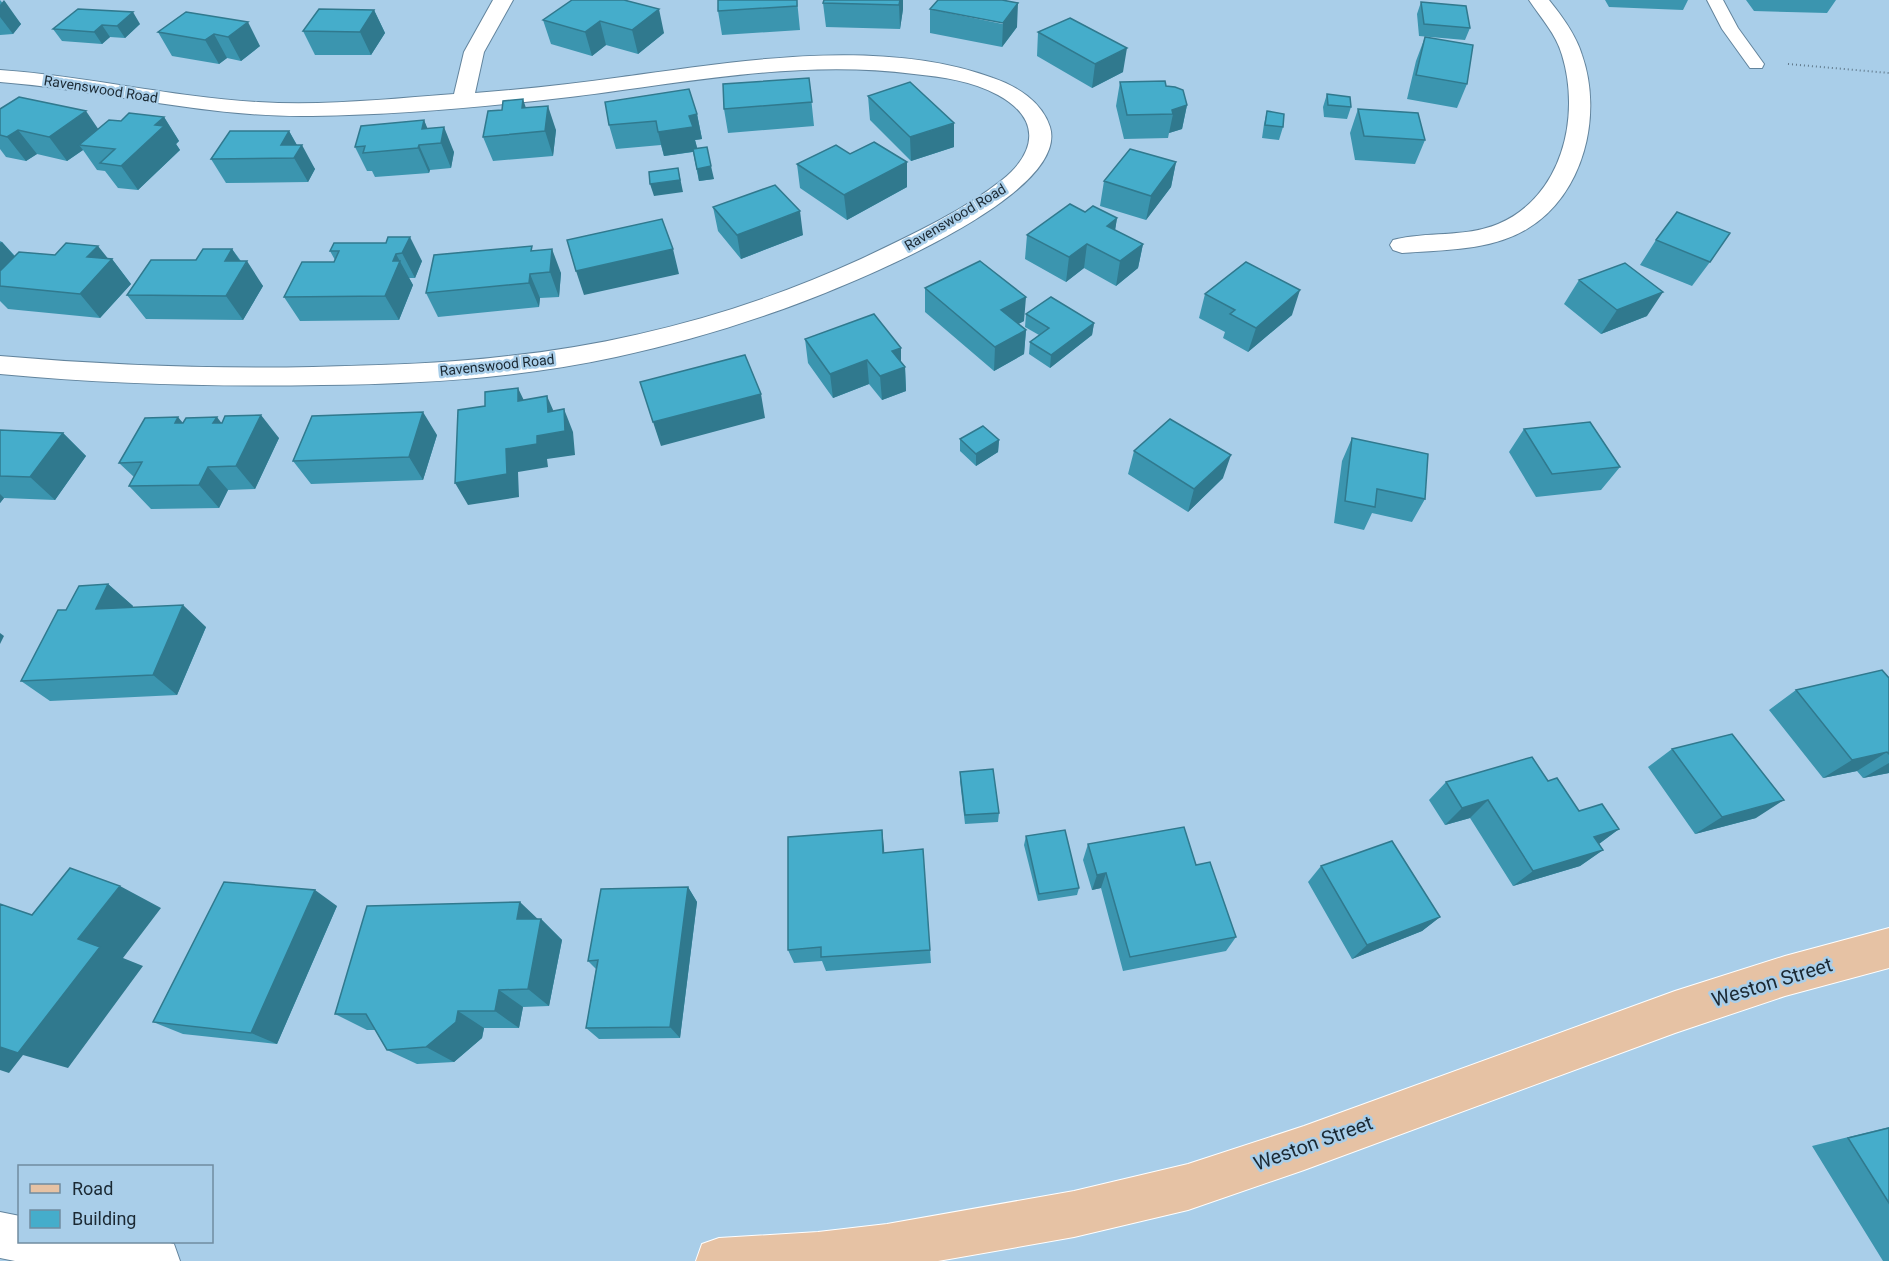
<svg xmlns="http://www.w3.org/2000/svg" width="1889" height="1261" font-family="Roboto,sans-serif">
	<rect width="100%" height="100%" fill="#a9cee9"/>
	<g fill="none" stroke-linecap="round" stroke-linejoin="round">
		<defs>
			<path id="service" d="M1707 0H1723L1738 28 1764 64 1762 68H1750L1722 29Z"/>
			<path id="minor" d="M493 0H513L484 52 475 93C525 89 574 84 622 77 738 61 881 37 993 78 1017 86 1042 102 1050 127 1072 200 821 297 766 315 717 332 667 346 616 357 519 378 421 384 322 385 214 387 107 384 0 374V356C104 365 209 369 313 367 378 365 443 364 508 356 629 343 750 310 861 259 909 236 960 213 1002 180 1038 151 1040 118 998 95 972 81 943 77 914 74 798 59 685 83 570 97 485 107 397 115 312 116 207 118 104 90 0 82V70C86 76 171 97 258 102 323 106 388 99 454 94L464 52Z
				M1529 0H1549C1562 16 1576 35 1582 55 1603 115 1584 195 1527 229 1491 251 1443 250 1402 253L1393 250 1390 245 1393 240C1427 231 1464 238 1498 224 1562 197 1581 117 1562 55 1556 34 1541 18 1529 0Z"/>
			<path id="tertiary" d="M0 1212 20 1216V1242H166L174 1244 180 1261H15L0 1258Z"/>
			<path id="primary" d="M1889 928V968L1785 996 1675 1033 1304 1170 1188 1210 1074 1237 938 1261H696L702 1244 719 1238 818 1232 887 1224 1074 1191 1188 1164 1304 1126 1675 991 1785 956Z"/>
		</defs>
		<!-- service casing -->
		<use href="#service" stroke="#62849d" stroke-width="2"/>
		<!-- minor casing -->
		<use href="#minor" stroke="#62849d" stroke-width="2"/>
		<!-- tertiary casing -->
		<use href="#tertiary" stroke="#62849d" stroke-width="2"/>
		<!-- primary casing -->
		<use href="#primary" stroke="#fff" stroke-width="2"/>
		<!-- path -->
		<path stroke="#617a8c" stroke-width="2" stroke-dasharray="1 3" stroke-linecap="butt" d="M1788 64 1889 73"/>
		<!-- service -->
		<use href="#service" fill="#fff" fill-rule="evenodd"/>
		<!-- minor -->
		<use href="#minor" fill="#fff" fill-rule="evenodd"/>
		<!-- tertiary -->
		<use href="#tertiary" fill="#fff" fill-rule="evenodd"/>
		<!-- primary -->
		<use href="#primary" fill="#e6c2a4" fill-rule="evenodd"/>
	</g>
	<!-- wall -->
	<path fill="#3b95af" d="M0 0 21 24 13 34 0 35Z
		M797 0 800 30 722 35 718 11Z
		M903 0V9L900 29 826 27 823 3Z
		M1605 0H1688L1683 10 1609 7Z
		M1746 0H1836L1827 13 1754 11Z
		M627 1 664 33 638 54 606 45 592 56 551 44 543 20Z
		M1421 2 1470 28 1465 40 1419 36 1417 14Z
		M78 9 140 24 125 38 110 37 102 44 62 41 53 29Z
		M930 9 1017 27 1002 47 930 33Z
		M374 10 385 33 371 55H315L303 31Z
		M186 12 260 46 241 61 227 58 219 64 172 56 158 32Z
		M1038 32 1123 72 1092 88 1037 56Z
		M1425 37 1467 84 1457 108 1407 99 1416 61Z
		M809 78 814 126 728 133 724 109Z
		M1120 82 1166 86 1187 105 1182 129 1169 133 1168 138 1124 139 1116 106Z
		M1327 94 1351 107 1347 119 1324 117 1323 107Z
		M868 96 954 147 911 161 870 120Z
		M526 108 556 130 553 156 493 161 483 137Z
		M0 109 98 129 121 121 164 117 179 141 176 144 180 150 138 190 118 188 105 171 97 170 83 150 67 161 37 154 26 161 6 157 0 149Z
		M1358 109 1425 140 1415 164 1355 160 1350 133Z
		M1267 111 1283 127 1279 140 1262 138 1264 124Z
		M697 114 702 139 695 140 697 148 714 179 699 181 693 152 664 156 661 145 616 149 609 125Z
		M424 120 427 129 454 152 451 168 430 170 429 173 375 177 372 171H367L355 147Z
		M289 131 297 145 315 169 308 182 226 183 211 159Z
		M850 154 907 162V187L847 220 800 188 797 164Z
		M1176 162 1171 187 1146 220 1100 206 1104 181Z
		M713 207 803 235 741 259 718 231Z
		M1085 212 1117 218 1115 230 1143 244 1138 268 1116 286 1084 268 1066 282 1025 259 1027 235Z
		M1656 240 1710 262 1692 286 1640 265Z
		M0 241 2 242 15 256 112 259 131 284 100 318 8 309 0 301Z
		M386 243 422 261 415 278H409L413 285 399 320 300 321 284 297 334 262 335 260 330 251Z
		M232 249 241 261 263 286 243 320 146 319 127 295 196 260Z
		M534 250 561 273 559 297 540 298 539 307 438 317 426 293Z
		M1579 280 1647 316 1601 334 1564 304Z
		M925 288 1024 321 1018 324 1026 330 1024 354 994 371 925 312Z
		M1205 294 1292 315 1248 352 1223 338 1225 332 1199 318Z
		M1026 314 1094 323 1092 335 1050 368 1029 354 1030 342 1039 335 1025 327Z
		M805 339 901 348V362L905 367 906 391 882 400 869 384 833 398 808 363Z
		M183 423H221L279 438 255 489 228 490 219 508 151 509 129 486 134 477 119 463Z
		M1524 429 1620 467 1601 490 1536 497 1509 452Z
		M0 430 63 433 86 456 55 500 4 498 0 503Z
		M437 435 423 480 311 484 293 461Z
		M1352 438 1425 499 1412 522 1372 513 1364 530 1334 523 1342 461Z
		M960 439 999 440 998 452 976 466 960 451Z
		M1134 451 1223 478 1188 512 1128 474Z
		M108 584 133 606 132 608 206 627 177 695 50 701 21 681 66 610Z
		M1889 678V773L1863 778 1857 771 1823 778 1769 710 1796 690Z
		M1672 749 1756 818 1695 834 1648 767Z
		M960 772 999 813 998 822 965 824 960 781Z
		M1548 781 1579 811 1619 829 1599 844 1603 850 1580 866 1513 886 1470 818 1445 825 1429 800 1446 782Z
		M1026 836 1079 888 1077 895 1038 901 1024 845Z
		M1088 844 1196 865 1236 937 1226 951 1123 971 1101 888 1092 890 1083 860Z
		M884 847V853L930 950 931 963 826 971 822 961 794 963 788 950Z
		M1321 866 1440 917 1422 931 1352 959 1308 882Z
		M688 887 697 902 680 1038 599 1039 586 1028 596 969 588 961Z
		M337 906 277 1044 183 1034 153 1022Z
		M538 919H541L562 940 549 1006 523 1007 519 1028H484L482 1038 454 1062 417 1064 387 1050 376 1030H367L335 1014Z
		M1889 1127V1261H1883L1812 1146Z"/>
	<!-- shaded-wall -->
	<path fill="#30798e" d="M4 0 21 24 13 34 0 17V5Z
		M900 0H903V9L900 29 899 5Z
		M1018 3 1017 27 1002 47 1003 23Z
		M659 9 664 33 638 54 632 30Z
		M374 10 385 33 371 55 360 32Z
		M133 12 140 24 125 38 117 26Z
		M600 21 606 45 592 56 585 32Z
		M248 22 260 46 241 61 228 37Z
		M102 25 110 37 102 44 94 32Z
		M214 34 227 58 219 64 205 40Z
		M1127 48 1123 72 1092 88 1095 64Z
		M523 99 531 123 522 108Z
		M1187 105 1182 129 1169 133 1173 114 1172 110Z
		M548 106 556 130 553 156 545 131Z
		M86 111 103 136 79 145 83 150 67 161 49 137Z
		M697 114 702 139 695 140 698 151 664 156 658 132 689 116Z
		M164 117 179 141 176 144 180 150 138 190 121 166 155 125Z
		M424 120 434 144 422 129Z
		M954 123V147L911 161 910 137Z
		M444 127 454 152 451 168 441 143Z
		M18 130 37 154 26 161 7 137Z
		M289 131 299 149 302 145 315 169 308 182 294 158 281 145Z
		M419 145 430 170 429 173 418 148Z
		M907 162V187L847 220 844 195Z
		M1176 162 1171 187 1146 220 1151 196Z
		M711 166 714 179 699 181 697 169Z
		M678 168 683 192 654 196 650 184Z
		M800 211 803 235 741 259 737 235Z
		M1117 218 1113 243 1107 226Z
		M410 237 422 261 415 278 402 253Z
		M2 242 23 266 0 286V243Z
		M1087 244 1084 268 1066 282 1069 257Z
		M1143 244 1138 268 1116 286 1120 261Z
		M98 246 110 261 112 259 131 284 100 318 80 294 87 257Z
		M232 249 244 267 247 261 263 286 243 320 226 296 225 261Z
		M552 249 561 273 559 297 550 272Z
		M673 249 679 274 584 295 576 271Z
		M396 254 413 285 399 320 385 296 393 261Z
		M530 274 540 298 539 307 529 283Z
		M1300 290 1292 315 1248 352 1256 328Z
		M1663 292 1647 316 1601 334 1617 310Z
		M1026 297 1024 321 1000 334 1001 310Z
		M1094 323 1092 335 1050 368 1051 355Z
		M1026 330 1024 354 994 371 995 347Z
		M901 348V368L905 367 906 391 882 400 880 376 892 351Z
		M867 360 869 384 833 398 830 374Z
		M518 388 529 411 518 401Z
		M761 394 765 418 661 446 653 422Z
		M547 396 557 419 564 409 573 432 575 455 547 459 548 467 518 472 519 497 468 505 455 483 506 449 537 436 548 412Z
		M423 412 437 435 423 480 409 457Z
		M261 415 279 438 255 489 236 466Z
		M178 417 198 441 175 423Z
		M217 417 235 441 213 423Z
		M63 433 86 456 55 500 30 477Z
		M999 440 998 452 976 466V454Z
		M1231 455 1223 478 1188 512 1194 489Z
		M208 467 228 490 219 508 199 485Z
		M0 494 4 498 0 503Z
		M108 584 133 606 121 630 96 609Z
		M183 605 206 627 177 695 153 675Z
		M0 633 4 636 0 644Z
		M1887 752 1857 771 1823 778 1852 760Z
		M1889 763V773L1863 778Z
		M1488 800 1470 818 1445 825 1462 808Z
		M1784 800 1756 818 1695 834 1722 817Z
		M1619 829 1596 846 1594 837Z
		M882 830 884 847 885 869 883 853Z
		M1603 850 1580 866 1513 886 1533 871Z
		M1106 873 1101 888 1092 890 1097 875Z
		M120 886 161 908 123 958 143 966 68 1068 23 1055 9 1073 0 1070V1045L78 939Z
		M688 887 697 902 680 1038 670 1027Z
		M315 890 337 906 277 1044 251 1033Z
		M520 902 541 922V919L562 940 549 1006 528 989 517 919Z
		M1440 917 1422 931 1352 959 1367 945Z
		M499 990 523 1007 519 1028 495 1011Z
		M458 1011 484 1028 482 1038 454 1062 426 1047Z"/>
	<!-- building -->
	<path fill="#45adcb" stroke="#30798e" stroke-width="1.5" d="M572 0H624L659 9 632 30 600 21 585 32 543 20Z
		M718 0H797V6L718 11Z
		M824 0H900L899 5 823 3Z
		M938 0H1002L1018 3 1003 23 930 9Z
		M1421 2 1466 6 1470 28 1424 24Z
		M78 9 133 12 117 26 102 25 94 32 53 29Z
		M319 9 374 10 360 32 303 31Z
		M186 12 248 22 228 37 214 34 205 40 158 32Z
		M1070 18 1127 48 1095 64 1038 32Z
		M1425 37 1473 45 1467 84 1416 75Z
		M809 78 812 102 724 109 723 84Z
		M1165 81 1166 86 1175 87 1183 90 1187 105 1172 110 1173 114 1127 115 1120 82Z
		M910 82 954 123 910 137 868 96Z
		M689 89 697 114 689 116 693 127 658 132 656 121 609 125 605 102Z
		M1327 94 1350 97 1351 107 1328 105Z
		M19 97 86 111 49 137 18 130 7 137 0 135V109Z
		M523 99 522 108 548 106 545 131 483 137 488 111 502 110 503 101Z
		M1358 109 1418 113 1425 140 1364 136Z
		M1267 111 1284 114 1283 127 1265 125Z
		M129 113 164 117 155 125 164 126 121 166 100 163 115 149 79 145 109 120 121 121Z
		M424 120 422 129 444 127 441 143 419 145 418 148 363 153 365 146 355 147 361 126Z
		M230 131H289L281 145H302L294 158 211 159Z
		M874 142 907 162 844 195 797 164 836 145 850 154Z
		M707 147 711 166 697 169 693 149Z
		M1130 149 1176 162 1151 196 1104 181Z
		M678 168 680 180 650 184 649 172Z
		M775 185 800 211 737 235 713 207Z
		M1070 204 1085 212 1093 206 1117 218 1107 226 1143 244 1120 261 1087 244 1069 257 1027 235Z
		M1677 212 1730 233 1710 262 1656 240Z
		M662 219 673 249 576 271 567 240Z
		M388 237H410L402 253 396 254 393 261H400L385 296 284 297 302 262H334L339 251H330L334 243H386Z
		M66 243 98 246 87 257 112 259 80 294 0 286V271L19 252 55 255Z
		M532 246 531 251 552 249 550 272 530 274 529 283 426 293 434 255Z
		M203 249H232L225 261H247L226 296 127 295 151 260H196Z
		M980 261 1026 297 1001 310 1026 330 995 347 925 288Z
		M1246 262 1300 290 1256 328 1230 314 1235 310 1205 294Z
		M1625 263 1663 292 1617 310 1579 280Z
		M1051 297 1094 323 1051 355 1030 342 1049 328 1026 314Z
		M874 314 901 348 892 351 905 367 880 376 867 360 830 374 805 339Z
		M745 355 761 394 653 422 640 382Z
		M518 388V401L547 396 548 412 564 409 565 431 537 436V444L506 449 507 474 455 483 458 410 485 406V392Z
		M423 412 409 457 293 461 312 416Z
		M261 415 236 466 208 467 199 485 129 486 142 462 119 463 145 418 178 417 175 423H183L186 418 217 417 213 423H222L225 416Z
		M1170 419 1231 455 1194 489 1134 451Z
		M1590 422 1620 467 1552 474 1524 429Z
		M983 426 999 440 976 454 960 439Z
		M0 430 63 433 30 477 0 476Z
		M1352 438 1428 454 1425 499 1377 489 1375 507 1345 501Z
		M108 584 96 609 183 605 153 675 21 681 58 610H66L79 586Z
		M1882 670 1889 678V754L1887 752 1852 760 1796 690Z
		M1732 734 1784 800 1722 817 1672 749Z
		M1532 757 1548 781 1557 778 1579 811 1602 804 1619 829 1594 837 1603 850 1533 871 1488 800 1462 808 1446 782Z
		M993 769 999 813 965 815 960 772Z
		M1184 827 1196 865 1210 862 1236 937 1130 957 1106 873 1097 875 1088 844Z
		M882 830 883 853 923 849 930 950 821 957V947L788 950V837Z
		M1065 830 1079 888 1039 894 1026 836Z
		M1392 841 1440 917 1367 945 1321 866Z
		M70 868 120 886 78 939 100 947 18 1053 0 1047V904L32 915Z
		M224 882 315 890 251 1033 153 1022Z
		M688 887 670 1027 586 1028 598 960 588 961 601 889Z
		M520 902 517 919H541L528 989 499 990 495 1011H458L456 1022 426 1047 387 1050 366 1014H335L367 906Z
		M1889 1128V1203L1848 1138Z"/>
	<g text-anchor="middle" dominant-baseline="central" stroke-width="5" stroke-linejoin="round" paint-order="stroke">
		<!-- far-street labels -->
		<g font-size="14" fill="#1b2933" stroke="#a9cee9">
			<text transform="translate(101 89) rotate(9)">Ravenswood Road</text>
			<text transform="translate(955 217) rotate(-31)">Ravenswood Road</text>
			<text transform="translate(497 365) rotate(-6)">Ravenswood Road</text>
		</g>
		<!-- near-street labels -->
		<g font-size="20" fill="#1b2933" stroke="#a9cee9">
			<text transform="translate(1772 982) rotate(-17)">Weston Street</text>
			<text transform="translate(1313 1143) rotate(-20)">Weston Street</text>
		</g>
	</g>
	<!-- legend -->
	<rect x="18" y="1165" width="195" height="78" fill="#a9cee9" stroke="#708ca0" stroke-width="1.5"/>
	<rect x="30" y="1184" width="30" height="9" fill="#e6c2a4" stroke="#708ca0" stroke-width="1.5"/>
	<text x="72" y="1195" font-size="18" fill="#1b2933">Road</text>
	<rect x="30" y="1210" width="30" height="18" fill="#45adcb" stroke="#708ca0" stroke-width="1.5"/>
	<text x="72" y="1225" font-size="18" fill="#1b2933">Building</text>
</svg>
